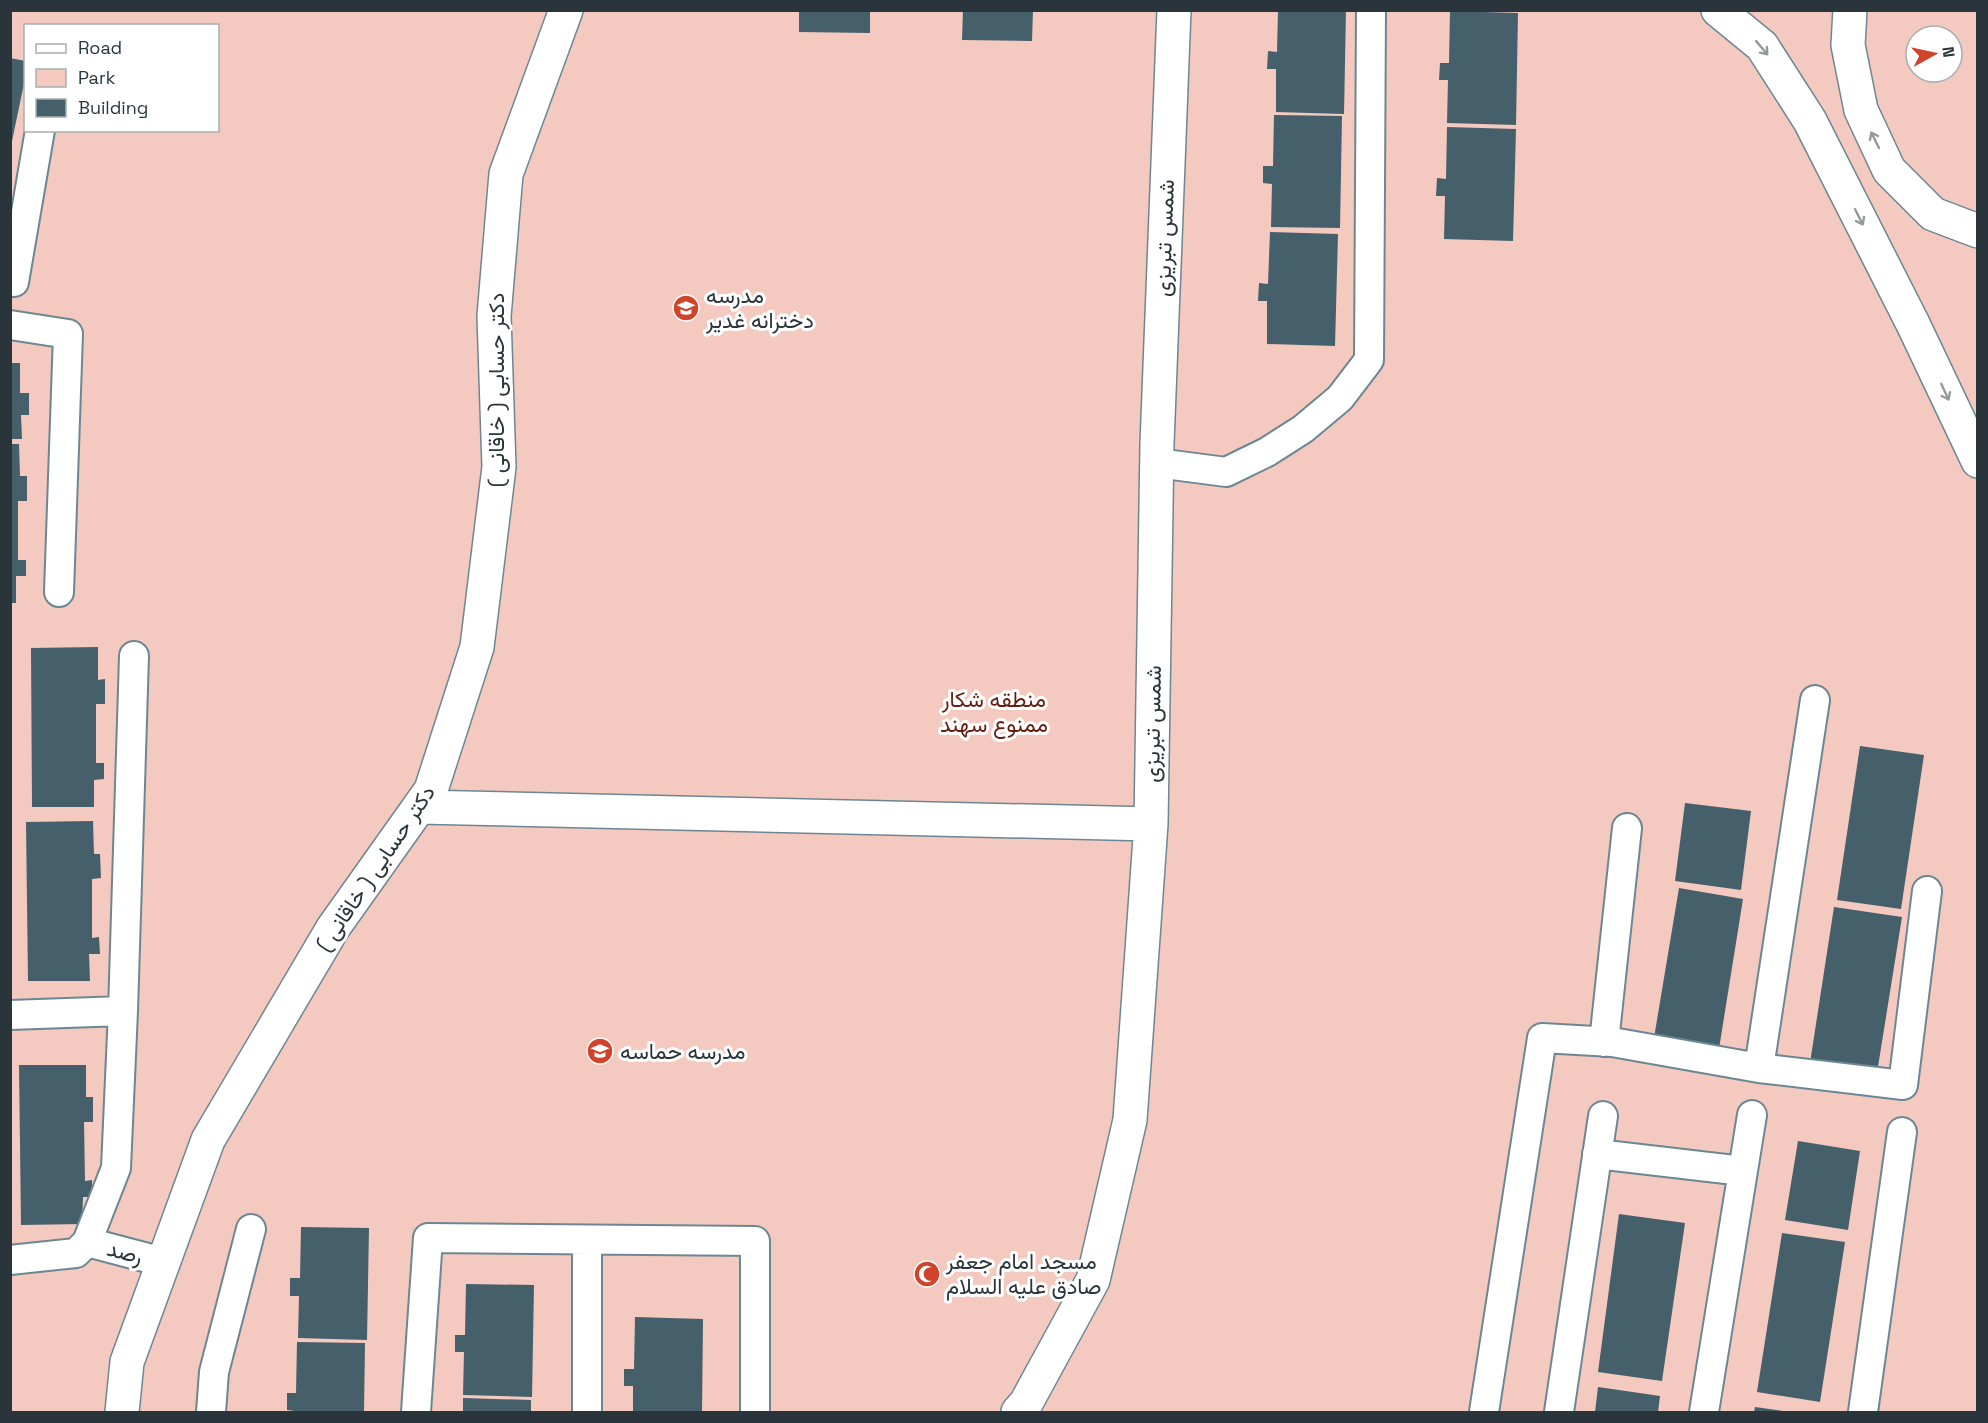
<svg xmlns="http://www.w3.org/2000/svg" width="1988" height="1423" font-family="'Space Grotesk',Vazirmatn,sans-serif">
	<rect width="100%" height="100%" fill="#ebf7fc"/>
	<!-- green -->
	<path fill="#f4c9bf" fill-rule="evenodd" d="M10 11H1977V1412H11ZM26 26H218V130H26ZM1916 36H1952V72H1916Z"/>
	<!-- building -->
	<path fill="#455f6b" d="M799 10H870V33L799 32Z
		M963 10H1033L1032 41 962 40Z
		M1278 10H1346L1344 114 1276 112V69H1267L1268 51 1277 52Z
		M1450 11 1518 13 1516 125 1447 123 1448 80H1439L1440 63H1449Z
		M10 58 26 61V74L12 141Z
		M1274 115 1342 116 1340 228 1271 227 1272 184 1263 183V166H1273Z
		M1447 127 1516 129 1513 241 1444 239 1445 196H1436L1437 178 1446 179Z
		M1270 232 1338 234 1335 346 1267 344V301H1258L1259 283 1268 284Z
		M10 363H20V393H29V415H21L22 439H10Z
		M10 444H19L20 476H27V501H18V560H26V576H16V603H10Z
		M98 647V680L105 679V704H96V763H104V779L94 780V807H32L31 648Z
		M1860 746 1924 755 1901 909 1837 900Z
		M1685 803 1751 811 1741 890 1675 881Z
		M93 821 94 854H100L101 878 92 879V938L99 937 100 954H89L90 981H28L26 822Z
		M1679 888 1743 899 1718 1055 1653 1044Z
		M1834 907 1902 917 1877 1073 1810 1063Z
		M19 1065H86V1097H93V1122H84L85 1181 92 1180V1197H83L82 1224 21 1225Z
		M1798 1141 1860 1151 1848 1230 1785 1220Z
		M1619 1214 1685 1223 1662 1381 1598 1372Z
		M301 1227 369 1228 367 1340 298 1338 299 1296H290V1278H300Z
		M1782 1233 1845 1242 1820 1402 1757 1392Z
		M466 1284 534 1285 532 1397 463 1395 464 1352H455V1335H465Z
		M635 1317 703 1319 702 1412H633V1386H624V1369H634Z
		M297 1342 365 1343 364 1412H295V1411L287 1410V1393H296Z
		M1598 1387 1660 1396 1658 1412H1595Z
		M463 1398 531 1400V1412H463Z
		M1755 1407 1783 1411V1412H1754Z"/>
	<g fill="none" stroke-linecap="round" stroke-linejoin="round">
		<defs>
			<path id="minor" d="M10 281 14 282 40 130
				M10 325 68 334 59 592
				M1157 463 1226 472 1267 452 1303 429 1340 398 1369 360 1371 10
				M10 1015 123 1011
				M1604 1042 1627 828
				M1759 1068 1815 700
				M1597 1154 1743 1171
				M87 1242 163 1262
				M10 1260 76 1253 87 1242 116 1168 123 1011 134 656
				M211 1412 214 1372 251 1229
				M416 1412 428 1238 755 1241V1412
				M587 1412V1240
				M1484 1412 1542 1038 1612 1042 1759 1068 1903 1085 1927 891
				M1559 1412 1603 1116
				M1704 1412 1752 1115
				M1863 1412 1902 1132"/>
			<path id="tertiary" d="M419 807 1151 824
				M122 1412 127 1362 208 1140 333 928 431 790 477 647 499 467 494 316 506 174 566 10
				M1018 1412 1026 1403 1093 1280 1130 1120 1151 824 1157 444 1174 10"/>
			<path id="secondary" d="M1718 10 1762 46 1810 121 1913 324 1978 461
				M1850 10 1848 45 1861 110 1889 170 1933 214 1978 231"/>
		</defs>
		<!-- minor casing -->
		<use href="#minor" stroke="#6c8794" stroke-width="32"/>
		<!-- tertiary casing -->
		<use href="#tertiary" stroke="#6c8794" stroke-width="36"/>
		<!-- secondary casing -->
		<use href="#secondary" stroke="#6c8794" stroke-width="36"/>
		<!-- minor -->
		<use href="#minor" stroke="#fff" stroke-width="28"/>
		<!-- tertiary -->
		<use href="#tertiary" stroke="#fff" stroke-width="33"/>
		<!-- secondary -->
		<use href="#secondary" stroke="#fff" stroke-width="33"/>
	</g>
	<!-- one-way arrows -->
	<defs><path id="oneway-shaft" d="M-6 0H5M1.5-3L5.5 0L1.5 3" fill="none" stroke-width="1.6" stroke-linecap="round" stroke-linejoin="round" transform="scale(1.5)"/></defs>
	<g stroke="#949a9c">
		<use href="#oneway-shaft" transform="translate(1762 48) rotate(50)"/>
		<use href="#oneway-shaft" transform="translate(1875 140) rotate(-116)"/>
		<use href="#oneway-shaft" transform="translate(1859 217) rotate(63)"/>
		<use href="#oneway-shaft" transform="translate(1945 392) rotate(65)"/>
	</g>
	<!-- icons -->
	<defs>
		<symbol id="school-disc" viewBox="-11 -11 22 22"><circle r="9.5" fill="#cf442b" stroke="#fff"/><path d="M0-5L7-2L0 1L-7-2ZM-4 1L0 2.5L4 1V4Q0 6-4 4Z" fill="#fff"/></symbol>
		<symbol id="mosque-disc" viewBox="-11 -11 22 22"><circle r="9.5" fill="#cf442b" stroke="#fff"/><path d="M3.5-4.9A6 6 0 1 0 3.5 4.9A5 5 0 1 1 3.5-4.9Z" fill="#fff"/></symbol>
	</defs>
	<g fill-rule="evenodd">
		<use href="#school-disc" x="671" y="293" width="30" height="30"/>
		<use href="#school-disc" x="585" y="1036" width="30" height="30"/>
		<use href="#mosque-disc" x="912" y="1259" width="30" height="30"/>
	</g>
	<g text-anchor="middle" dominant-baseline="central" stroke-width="6" stroke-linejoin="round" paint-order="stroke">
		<!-- street labels -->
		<g font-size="22" fill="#29353a" stroke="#fff">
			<text transform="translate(1164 238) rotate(-88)">شمس تبریزی</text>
			<text transform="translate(496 390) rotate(-90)">دکتر حسابی ( خاقانی )</text>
			<text transform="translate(1152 724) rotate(-89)">شمس تبریزی</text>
			<text transform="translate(375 868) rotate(-56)">دکتر حسابی ( خاقانی )</text>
			<text transform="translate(125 1252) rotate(15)">رصد</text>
		</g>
		<!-- poi labels -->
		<g font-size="22" fill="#29353a" stroke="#fff" text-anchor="start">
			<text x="706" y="295">مدرسه<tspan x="706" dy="25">دخترانه غدیر</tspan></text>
			<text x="620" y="1051">مدرسه حماسه</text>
			<text x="946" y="1261">مسجد امام جعفر<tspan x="946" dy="25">صادق علیه السلام</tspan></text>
		</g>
		<!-- park labels -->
		<g font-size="22" fill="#661c0f" stroke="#fff">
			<text x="994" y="699">منطقه شکار<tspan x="994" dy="25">ممنوع سهند</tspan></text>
		</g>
	</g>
	<!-- border -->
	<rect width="1988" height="1423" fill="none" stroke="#29353a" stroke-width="24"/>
	<!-- legend -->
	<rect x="24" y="24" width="195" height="108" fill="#ffffff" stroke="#a9aeb0" stroke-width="1.5"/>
	<rect x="36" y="44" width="30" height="9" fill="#ffffff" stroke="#a9aeb0" stroke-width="1.5"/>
	<text x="78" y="54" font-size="18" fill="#29353a">Road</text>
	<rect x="36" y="69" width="30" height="18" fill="#f4c9bf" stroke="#a9aeb0" stroke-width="1.5"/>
	<text x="78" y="84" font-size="18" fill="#29353a">Park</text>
	<rect x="36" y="99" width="30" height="18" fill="#455f6b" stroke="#a9aeb0" stroke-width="1.5"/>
	<text x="78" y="114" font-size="18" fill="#29353a">Building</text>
	<!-- north arrow -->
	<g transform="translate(1934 54) rotate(82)"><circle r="28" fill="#ffffff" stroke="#a9aeb0" stroke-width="1.5"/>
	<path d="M0-4.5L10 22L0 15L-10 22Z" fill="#cf442b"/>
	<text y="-9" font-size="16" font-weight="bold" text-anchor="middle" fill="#29353a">N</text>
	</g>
</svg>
